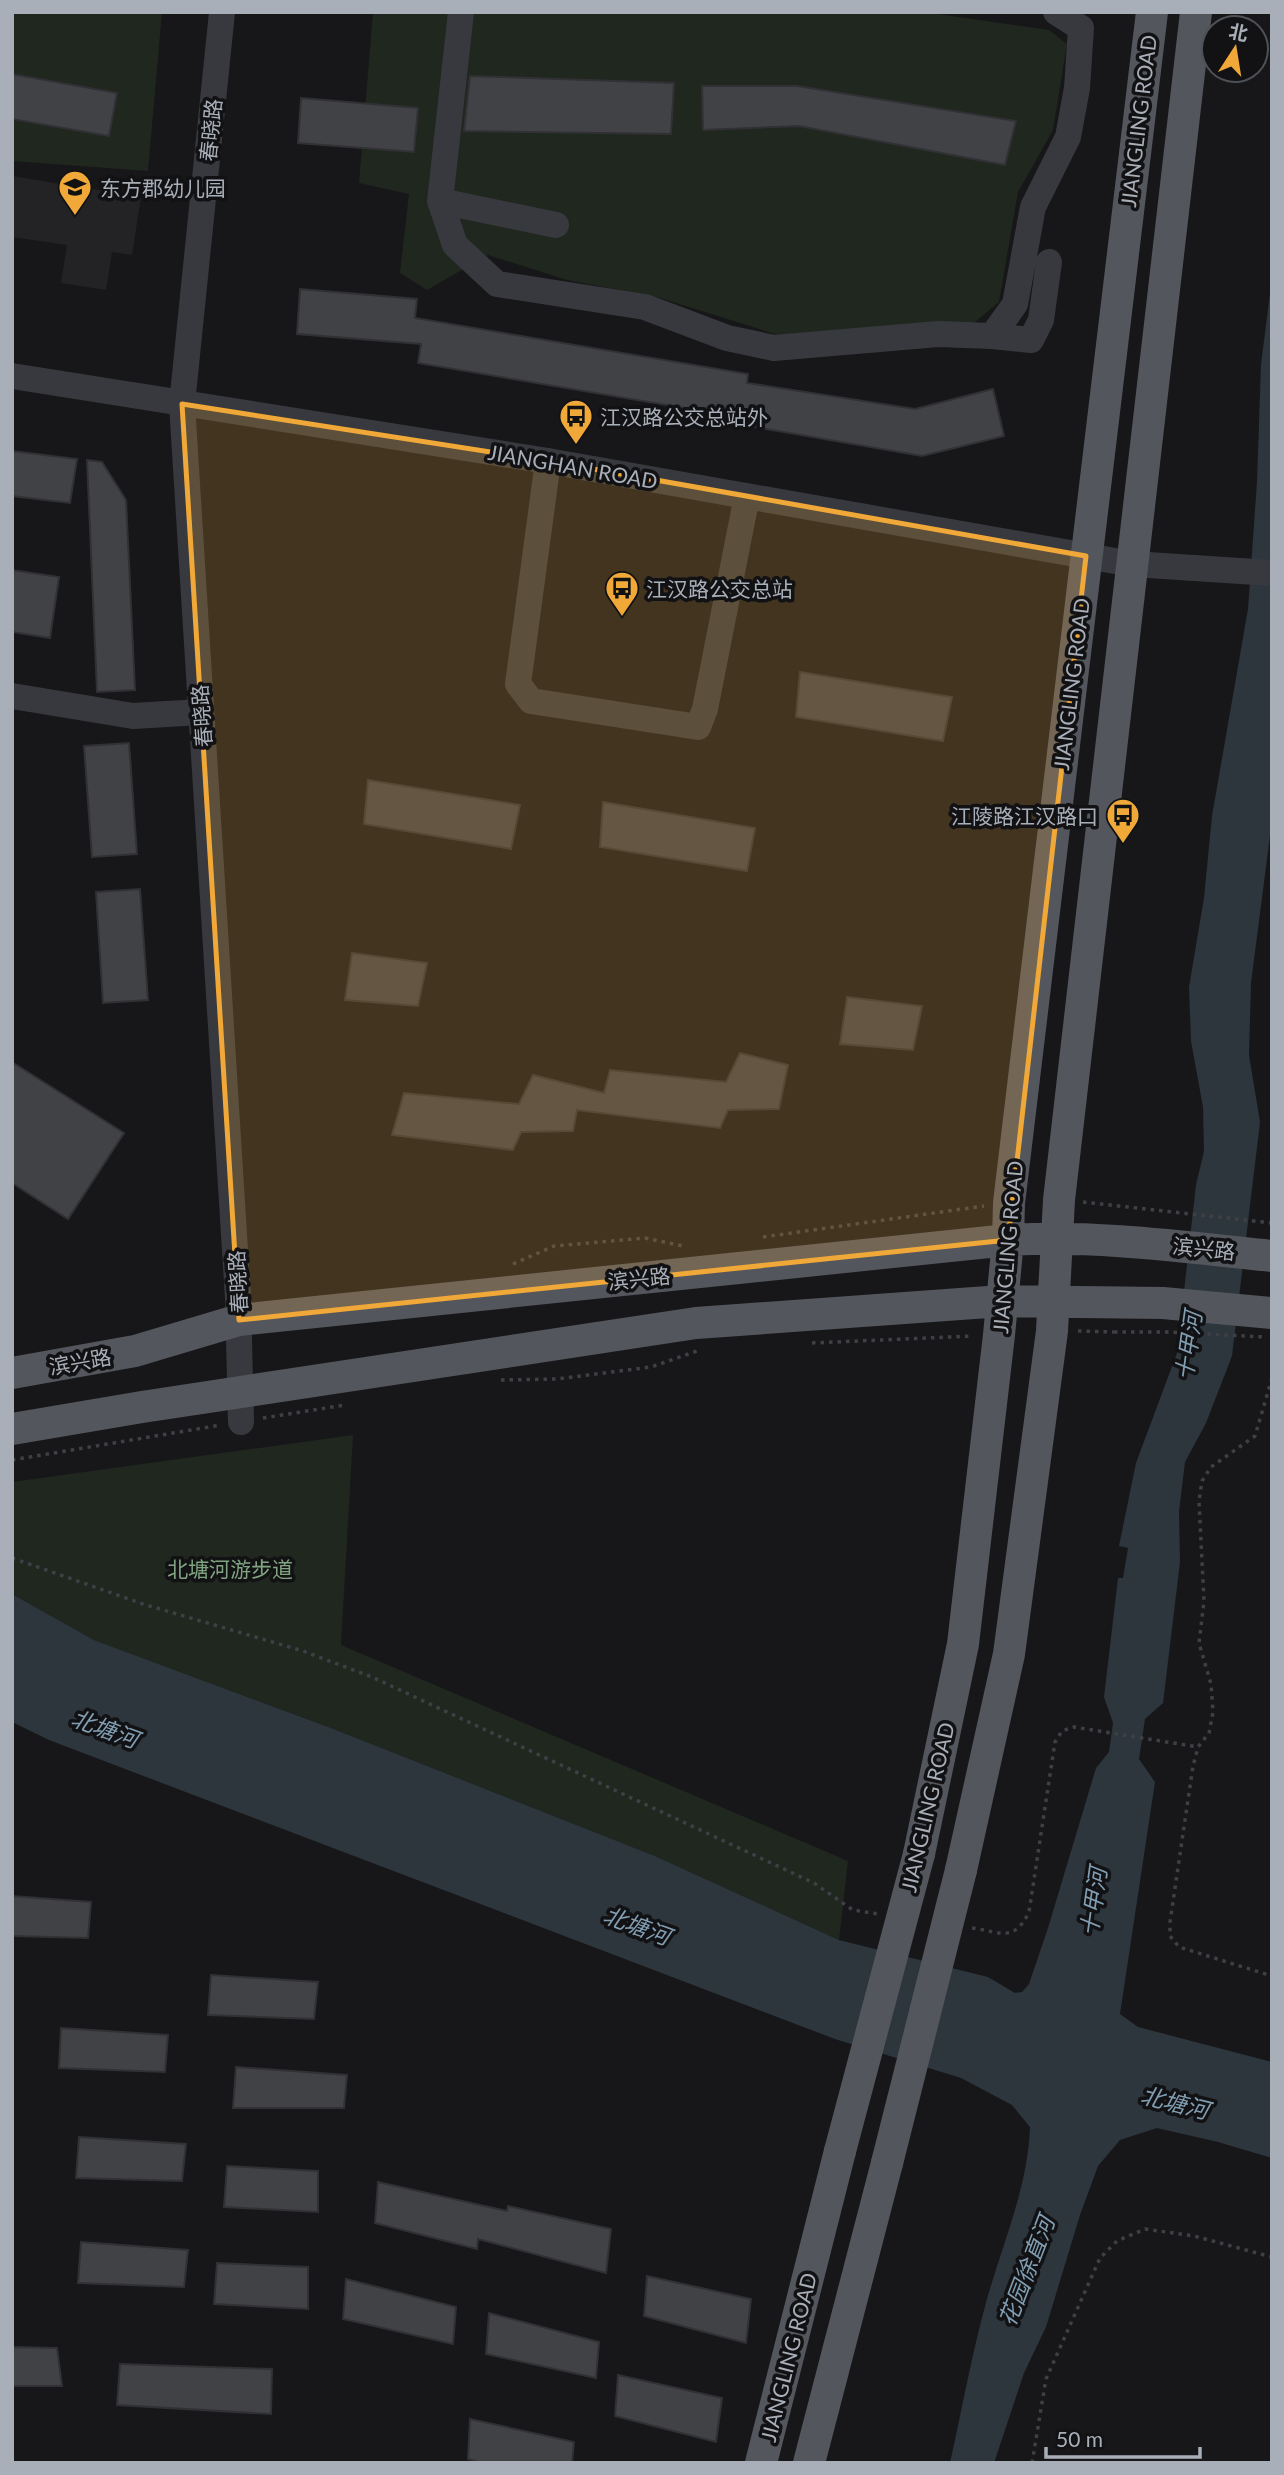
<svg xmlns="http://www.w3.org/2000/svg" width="1284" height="2475" font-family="Lato,'Noto Sans SC',sans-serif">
	<rect width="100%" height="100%" fill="#171719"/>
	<!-- built -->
	<path fill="#232326" d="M12 176 141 197 132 255 112 252 106 290 61 283 67 245 12 237Z"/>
	<!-- green -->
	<path fill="#1f271f" d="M12 12H162L148 171 12 161Z
		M373 12H923L1049 30 1067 44 1053 130 1018 192 999 302 974 323 778 335 657 297 567 280 488 255 427 290 400 273 409 194 359 183Z
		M353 1435 341 1645 848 1861 839 1940 655 1856 331 1728 94 1640 12 1594V1482Z"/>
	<!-- water -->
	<path fill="#2d363d" d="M1272 277V820L1251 983 1249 1055 1260 1122 1232 1356 1206 1423 1185 1462 1179 1512 1180 1562 1163 1703 1145 1719 1139 1759 1155 1782 1120 2014 1138 2027 1272 2062V2158L1218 2142 1157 2128 1120 2140 1098 2166 1080 2215 1046 2327 1024 2373 994 2463H950C962 2409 972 2353 987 2299 1003 2242 1028 2187 1030 2127L1012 2105 961 2078 835 2039 49 1740 12 1722V1594L94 1640 331 1728 655 1856 839 1940 988 1977 1015 1993 1022 1992 1029 1984 1048 1928 1096 1768 1109 1752 1113 1723 1104 1697 1118 1578H1123L1128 1548 1119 1546 1136 1463 1177 1353 1196 1185 1204 1151 1203 1107 1191 1041 1189 987 1204 898 1212 816 1248 609 1257 482 1261 365Z"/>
	<!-- building -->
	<path fill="#414246" stroke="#313135" stroke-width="2" d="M12 74 117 93 109 136 12 119Z
		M470 76 674 83 671 134 464 131Z
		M702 86H797L1016 121 1005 165 799 126 703 130Z
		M301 98 418 108 414 152 298 143Z
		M300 289 417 299 415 318 748 374 747 383 915 409 993 389 1004 436 922 456 755 427 756 420 418 363 421 344 297 334Z
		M12 451 77 459 70 503 12 496Z
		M87 460 102 462 126 500 135 690 97 692Z
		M12 570 59 577 50 638 12 632Z
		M800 672 952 697 943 741 796 717Z
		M129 743 137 854 92 857 84 746Z
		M368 780 520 805 511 849 364 824Z
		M603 802 755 828 747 871 600 847Z
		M140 889 148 1000 103 1003 96 892Z
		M352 953 427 963 418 1006 345 1000Z
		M847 997 922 1006 913 1050 840 1044Z
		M740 1053 788 1065 779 1109 728 1110 720 1128 577 1110 573 1131 521 1132 513 1150 392 1135 404 1093 519 1104 533 1075 604 1093 610 1070 726 1082Z
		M12 1062 124 1133 68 1219 12 1183Z
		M12 1896 91 1902 88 1938 12 1936Z
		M211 1975 318 1982 314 2019 208 2015Z
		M61 2028 168 2035 165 2072 59 2068Z
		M236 2067 347 2075 344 2108H233Z
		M79 2137 186 2144 182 2181 76 2178Z
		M227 2166 318 2171V2212L224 2207Z
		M378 2182 507 2211 508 2206 611 2229 606 2273 478 2239 477 2249 375 2223Z
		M81 2242 188 2250 184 2287 78 2283Z
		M217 2263 308 2267V2309L214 2304Z
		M647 2276 751 2299 746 2343 644 2316Z
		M346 2279 456 2307 453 2344 343 2319Z
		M489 2313 599 2342 596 2378 486 2354Z
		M12 2347 57 2348 62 2386H12Z
		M120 2364 272 2369 271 2414 117 2405Z
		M618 2375 722 2398 716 2442 615 2416Z
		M470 2419 574 2442 572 2463H482L468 2459Z"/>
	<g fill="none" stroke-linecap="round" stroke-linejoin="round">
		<!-- path -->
		<path stroke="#3e4045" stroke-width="3.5" stroke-dasharray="3.5 5" stroke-linecap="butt" d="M1083 1202 1272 1223
			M763 1237 984 1206
			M513 1264 554 1246 645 1238 683 1246
			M1078 1331 1114 1332
			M812 1343 972 1336
			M1272 1378 1255 1436 1211 1467 1202 1481 1199 1501 1204 1601 1199 1643 1211 1684 1213 1712 1209 1733 1198 1747 1193 1766 1170 1922V1936L1179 1947 1272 1976
			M501 1380 557 1379 651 1367 700 1350
			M263 1418 345 1405
			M12 1460 221 1425
			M12 1558 143 1604 303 1651 372 1677 814 1883 853 1910 878 1914
			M972 1928C1001 1932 1014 1943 1029 1912L1055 1742 1062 1731 1074 1727 1198 1747
			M1032 2463 1046 2379 1100 2258 1117 2241 1145 2229 1194 2236 1272 2257"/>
		<!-- minor -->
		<path stroke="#38393e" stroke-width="26" d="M222 12 182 404 238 1298 241 1422
			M461 12 440 201 455 245 497 284 645 307 727 338 774 348 938 334 992 336 1015 304 1033 207 1068 137 1077 88 1081 28 1056 12
			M440 201 556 225
			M992 336 1031 340 1041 320 1049 262
			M12 376 548 461 1132 564 1272 573
			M548 461 518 684 531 701 698 727 705 709 747 496
			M12 696 133 716 201 712"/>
		<!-- major -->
		<path stroke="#54565d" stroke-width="32" d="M12 1373 135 1351 239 1320 1008 1240C1097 1235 1184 1247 1272 1256
			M12 1429 142 1407 696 1323 1002 1301 1163 1303 1272 1313
			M919 1854 963 1644 999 1335 1008 1240 1009 1203 1152 12
			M961 1870 1009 1654 1052 1331 1059 1200 1196 12
			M761 2463 840 2151
			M809 2463 887 2163"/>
		<!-- path-bridge -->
		<path stroke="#3e4045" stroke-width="3.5" stroke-dasharray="3.5 5" stroke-linecap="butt" d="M1114 1332H1167L1265 1337"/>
		<!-- major-bridge -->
		<path stroke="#54565d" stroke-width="32" d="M840 2151 919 1854
			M887 2163 961 1870"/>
	</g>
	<!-- marked area -->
	<path fill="#f0a838" fill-opacity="0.2" stroke="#f0a838" stroke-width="5" stroke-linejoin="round" d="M182 404 548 461 1086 556 1008 1240 239 1320Z"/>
	<!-- icons -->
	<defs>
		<symbol id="school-pin" viewBox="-11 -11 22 30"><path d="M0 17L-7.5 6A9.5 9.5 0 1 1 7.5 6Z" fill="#f0a838" stroke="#121214"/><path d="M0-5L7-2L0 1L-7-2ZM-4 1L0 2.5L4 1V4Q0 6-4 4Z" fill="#111"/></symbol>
		<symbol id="bus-pin" viewBox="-11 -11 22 30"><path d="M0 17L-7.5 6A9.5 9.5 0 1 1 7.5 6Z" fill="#f0a838" stroke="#121214"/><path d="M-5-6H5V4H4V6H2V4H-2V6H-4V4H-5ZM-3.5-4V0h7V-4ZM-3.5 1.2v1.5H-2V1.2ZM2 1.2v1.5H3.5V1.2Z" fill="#111"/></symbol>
	</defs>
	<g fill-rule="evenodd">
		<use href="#school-pin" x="56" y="168" width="38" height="52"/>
		<use href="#bus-pin" x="557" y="397" width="38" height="52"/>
		<use href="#bus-pin" x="603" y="569" width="38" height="52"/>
		<use href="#bus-pin" x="1104" y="796" width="38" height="52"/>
	</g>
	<g text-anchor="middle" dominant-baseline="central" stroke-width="7" stroke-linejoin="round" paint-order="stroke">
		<!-- street labels -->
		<g font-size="21" fill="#a9afb8" stroke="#121214">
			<text transform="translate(1138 121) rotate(-83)">JIANGLING ROAD</text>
			<text transform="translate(210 130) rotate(-84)">春晓路</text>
			<text transform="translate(573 466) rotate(10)">JIANGHAN ROAD</text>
			<text transform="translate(1071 684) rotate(-83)">JIANGLING ROAD</text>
			<text transform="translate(201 716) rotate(-94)">春晓路</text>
			<text transform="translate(1007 1247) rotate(-85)">JIANGLING ROAD</text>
			<text transform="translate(1204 1248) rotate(6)">滨兴路</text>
			<text transform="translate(639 1278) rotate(-6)">滨兴路</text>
			<text transform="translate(237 1282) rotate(-93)">春晓路</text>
			<text transform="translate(80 1361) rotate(-10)">滨兴路</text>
			<text transform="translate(927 1807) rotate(-77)">JIANGLING ROAD</text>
			<text transform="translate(788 2357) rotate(-76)">JIANGLING ROAD</text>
		</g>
		<!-- poi labels -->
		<g font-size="21" fill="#a9afb8" stroke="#121214" text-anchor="start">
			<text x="100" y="187">东方郡幼儿园</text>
			<text x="600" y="416">江汉路公交总站外</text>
			<text x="646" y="588">江汉路公交总站</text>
			<text x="1098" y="815" text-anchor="end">江陵路江汉路口</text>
		</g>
		<!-- park labels -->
		<g font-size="21" fill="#80a381" stroke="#121214">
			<text x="230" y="1568">北塘河游步道</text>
		</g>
		<!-- water labels -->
		<g font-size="23" font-style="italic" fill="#819eb3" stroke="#121214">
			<text transform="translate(1188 1346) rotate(-82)">十甲河</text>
			<text transform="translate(105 1728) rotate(20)">北塘河</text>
			<text transform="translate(1093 1902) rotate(-82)">十甲河</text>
			<text transform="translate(637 1925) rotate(20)">北塘河</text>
			<text transform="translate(1175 2102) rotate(14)">北塘河</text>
			<text transform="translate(1026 2271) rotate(-69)">花园徐直河</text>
		</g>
	</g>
	<!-- border -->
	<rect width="1284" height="2475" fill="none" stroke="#a9afb8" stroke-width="28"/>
	<!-- north arrow -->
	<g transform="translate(1235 49) rotate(12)"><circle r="33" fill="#121214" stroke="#4e5156" stroke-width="2"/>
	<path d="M0-5L12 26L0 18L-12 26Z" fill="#f0a838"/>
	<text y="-10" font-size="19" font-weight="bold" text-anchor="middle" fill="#a9afb8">北</text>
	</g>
	<!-- scale -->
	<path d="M1046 2447v10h154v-10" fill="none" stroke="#a9afb8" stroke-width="3.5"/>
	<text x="1056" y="2447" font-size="21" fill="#a9afb8" stroke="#121214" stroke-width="5" paint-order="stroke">50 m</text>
</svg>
